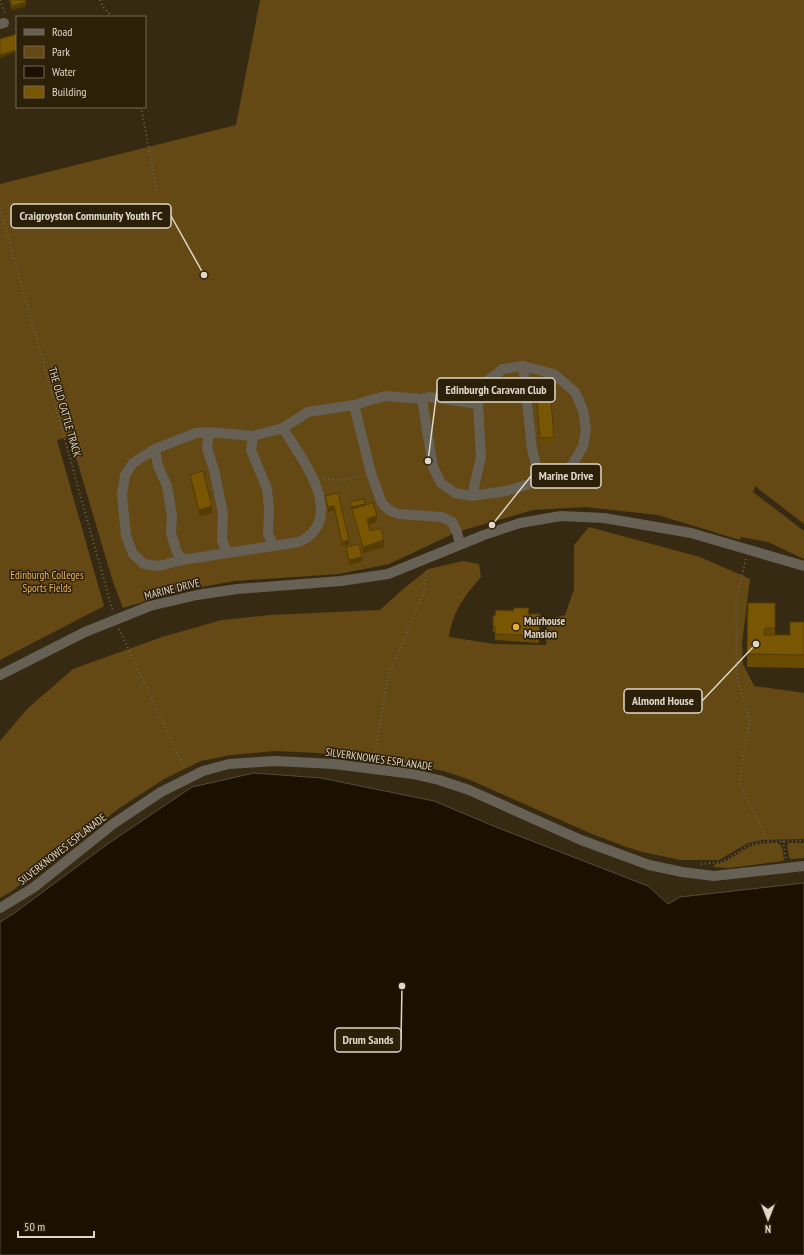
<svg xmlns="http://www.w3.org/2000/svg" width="804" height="1255" font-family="'PT Sans Narrow',sans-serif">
	<rect width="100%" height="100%" fill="#372a12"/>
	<!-- green -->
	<path fill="#644914" d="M260 0H804V524L755 486 753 492 804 531V559L768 542 741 537 740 540 658 515 585 507 533 510 457 532 389 564 339 574 235 581 179 591 123 608 113 582 70 437 57 440 104 606 0 660V184L236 125Z
		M589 527 700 557 750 579 742 643 743 664 754 686 804 693V839L762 840 748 843 719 860H681L642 852 624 846 592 834 468 779 444 771 409 764 318 753 275 751 231 755 201 761 164 779 118 809 12 891 0 898V741L27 709 73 669 162 637 222 620 270 615 380 610 402 590 428 569 463 561 479 564 481 577C465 595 452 613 449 637L495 644 546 645 547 620 565 615 574 589V545Z
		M778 843C783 846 783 853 784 860L782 861 729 868 713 867 715 864C729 863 737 853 749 847 758 843 768 843 778 843Z
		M789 843H804V858L791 859 789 857 787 845Z"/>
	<!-- water -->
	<path fill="#1c1000" stroke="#564c3c" d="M254 773 321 778 434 801 496 827 648 886 668 904 680 897 804 883V1255H0V922L13 914 109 843 192 787Z"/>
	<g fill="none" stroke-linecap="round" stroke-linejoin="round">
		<!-- path -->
		<path stroke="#6f644f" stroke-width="2" stroke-dasharray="1 3" stroke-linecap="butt" d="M0 0 5 14
			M100 0 104 8 112 17
			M141 107 158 197
			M0 208 113 612
			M324 479 343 480 363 475
			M746 559 736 601 737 678 750 720 744 751 740 785 768 841
			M119 629 185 770
			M374 760 387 680 424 592 427 569
			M783 841 786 859
			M701 864 721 862 728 859 749 845 762 842 804 841"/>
		<!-- minor -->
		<path stroke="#666055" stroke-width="10" d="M0 24 4 23
			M523 366 532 449 540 481
			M354 405 371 473 382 503 389 510 398 514 442 517 452 522 457 532 460 544
			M283 428C301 458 349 518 299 542L182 560 159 566 144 564 133 554 126 536 122 495 125 475 133 463 155 449 196 433 209 432 253 436 283 428 308 412 354 405 385 396 422 399 429 397 478 404 477 395 483 384 503 369 523 366 554 374 575 392 583 410 586 430 583 446 573 464 561 477 540 481 506 491 472 496 455 493 441 483 433 467 422 399
			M209 432 207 448 214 470 223 513 222 540 227 552
			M253 436 251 450 267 489 269 508 268 534 274 546
			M155 449 158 466 167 486 172 516 171 533 176 550 182 560
			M472 496 481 457 478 404
			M0 675 85 632 150 606 197 595 237 589 341 581 388 574 484 535 520 523 561 516 604 518 691 533 804 566
			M0 908 33 888 113 824 161 792 203 771 229 764 275 761 334 764 413 774 439 780 469 790 581 840 649 865 682 872 714 876 804 866"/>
	</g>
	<!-- wall -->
	<path fill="#684a03" d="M9 0H25L26 6 12 10Z
		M537 402 554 437V443L540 444Z
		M190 475 212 513 199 516 190 481Z
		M338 493 349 544 342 546 334 510 328 512 325 500V496Z
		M350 502 365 505 377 522 369 525 370 531 384 547 363 553 352 515V509L357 508 351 509Z
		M346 547 362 561 349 565 346 551Z
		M748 603H775V635H790L804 622V668L747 667Z
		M529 614 540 621 539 643 495 640V632H493V626L495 616Z"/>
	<!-- shaded-wall -->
	<path fill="#553c03" d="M26 2V6L12 10V6Z
		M17 50V52L0 58V55Z
		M365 504V506L351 509V507Z
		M212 506V513L199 516V510Z
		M334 506V510L328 512V507Z
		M377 516V522L367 525V519Z
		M349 540V544L342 546V542Z
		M384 540V547L363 553V547Z
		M362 557V561L349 565V560Z"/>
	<!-- building -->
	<path fill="#795604" stroke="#553c03" d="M10 0H25L26 2 12 6Z
		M17 34V50L0 55V39Z
		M551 401 554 437 540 438 537 402Z
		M203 471 212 506 199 510 190 475Z
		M338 493 349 540 342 542 334 506 328 507 325 496Z
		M364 499 365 504 351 507 350 502Z
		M373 503 377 516 367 519 370 531 381 528 384 540 363 547 352 509Z
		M359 544 362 557 349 560 346 547Z
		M748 603H775V628H765L764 635H790V622H804V655L747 654Z
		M514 608H529L528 614H540L539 636 495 634V626H493V616H495L496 610 513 611Z"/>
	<!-- markers -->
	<circle fill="#e7ac36" stroke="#2d2008" stroke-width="1.5" cx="516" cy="627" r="4"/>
	<g text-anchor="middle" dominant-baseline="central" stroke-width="3" stroke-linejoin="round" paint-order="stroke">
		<!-- street labels -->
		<g font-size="11" fill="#dfd7c9" stroke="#2d2008">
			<text transform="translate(65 412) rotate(74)">THE OLD CATTLE TRACK</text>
			<text transform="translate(172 589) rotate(-14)">MARINE DRIVE</text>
			<text transform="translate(379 759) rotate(8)">SILVERKNOWES ESPLANADE</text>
			<text transform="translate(62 849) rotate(-38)">SILVERKNOWES ESPLANADE</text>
		</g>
		<!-- park labels -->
		<g font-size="11" fill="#e9b556" stroke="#2d2008">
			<text x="47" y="575">Edinburgh Colleges<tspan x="47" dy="13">Sports Fields</tspan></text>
		</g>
		<!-- poi labels -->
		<g font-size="11" font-weight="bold" fill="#dfd7c9" stroke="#2d2008" text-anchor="start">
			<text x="524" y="621">Muirhouse<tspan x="524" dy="13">Mansion</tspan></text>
		</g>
	</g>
	<!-- callouts -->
	<path fill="none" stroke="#dfd7c9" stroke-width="1.5" d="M204 275L171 216M428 461L437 390M492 525L531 476M756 644L702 701M402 986L401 1040"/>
	<g fill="#dfd7c9" stroke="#2d2008" stroke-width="1.5">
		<circle cx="204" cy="275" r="4"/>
		<circle cx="428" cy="461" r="4"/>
		<circle cx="492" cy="525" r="4"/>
		<circle cx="756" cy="644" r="4"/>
		<circle cx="402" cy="986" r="4"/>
	</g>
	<g fill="#2d2008" stroke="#dfd7c9" stroke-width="1.5">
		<rect x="11" y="204" width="160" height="24" rx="4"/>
		<rect x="437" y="378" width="118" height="24" rx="4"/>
		<rect x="531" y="464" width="70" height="24" rx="4"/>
		<rect x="624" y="689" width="78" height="24" rx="4"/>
		<rect x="335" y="1028" width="66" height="24" rx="4"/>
	</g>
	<g font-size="12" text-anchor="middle" font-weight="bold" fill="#dfd7c9">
		<text x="91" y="220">Craigroyston Community Youth FC</text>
		<text x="496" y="394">Edinburgh Caravan Club</text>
		<text x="566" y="480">Marine Drive</text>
		<text x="663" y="705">Almond House</text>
		<text x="368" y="1044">Drum Sands</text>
	</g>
	<!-- legend -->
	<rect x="16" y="16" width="130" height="92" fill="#2d2008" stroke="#746955"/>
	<rect x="24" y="29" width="20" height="6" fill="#666055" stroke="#746955"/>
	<text x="52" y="36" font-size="12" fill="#dfd7c9">Road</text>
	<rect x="24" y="46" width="20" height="12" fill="#644914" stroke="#746955"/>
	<text x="52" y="56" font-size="12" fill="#dfd7c9">Park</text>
	<rect x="24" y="66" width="20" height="12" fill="#1c1000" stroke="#746955"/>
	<text x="52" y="76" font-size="12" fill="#dfd7c9">Water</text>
	<rect x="24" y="86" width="20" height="12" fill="#795604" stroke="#746955"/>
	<text x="52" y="96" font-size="12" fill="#dfd7c9">Building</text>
	<!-- north arrow -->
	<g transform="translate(768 1219) rotate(180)" stroke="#2d2008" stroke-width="3" paint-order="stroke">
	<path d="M0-3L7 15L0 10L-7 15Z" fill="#dfd7c9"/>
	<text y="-6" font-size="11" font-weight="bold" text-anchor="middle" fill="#dfd7c9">N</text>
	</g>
	<!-- scale -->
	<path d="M18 1231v6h76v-6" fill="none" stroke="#dfd7c9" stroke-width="2"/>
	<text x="24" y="1231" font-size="12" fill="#dfd7c9" stroke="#2d2008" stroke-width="3" paint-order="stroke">50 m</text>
</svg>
